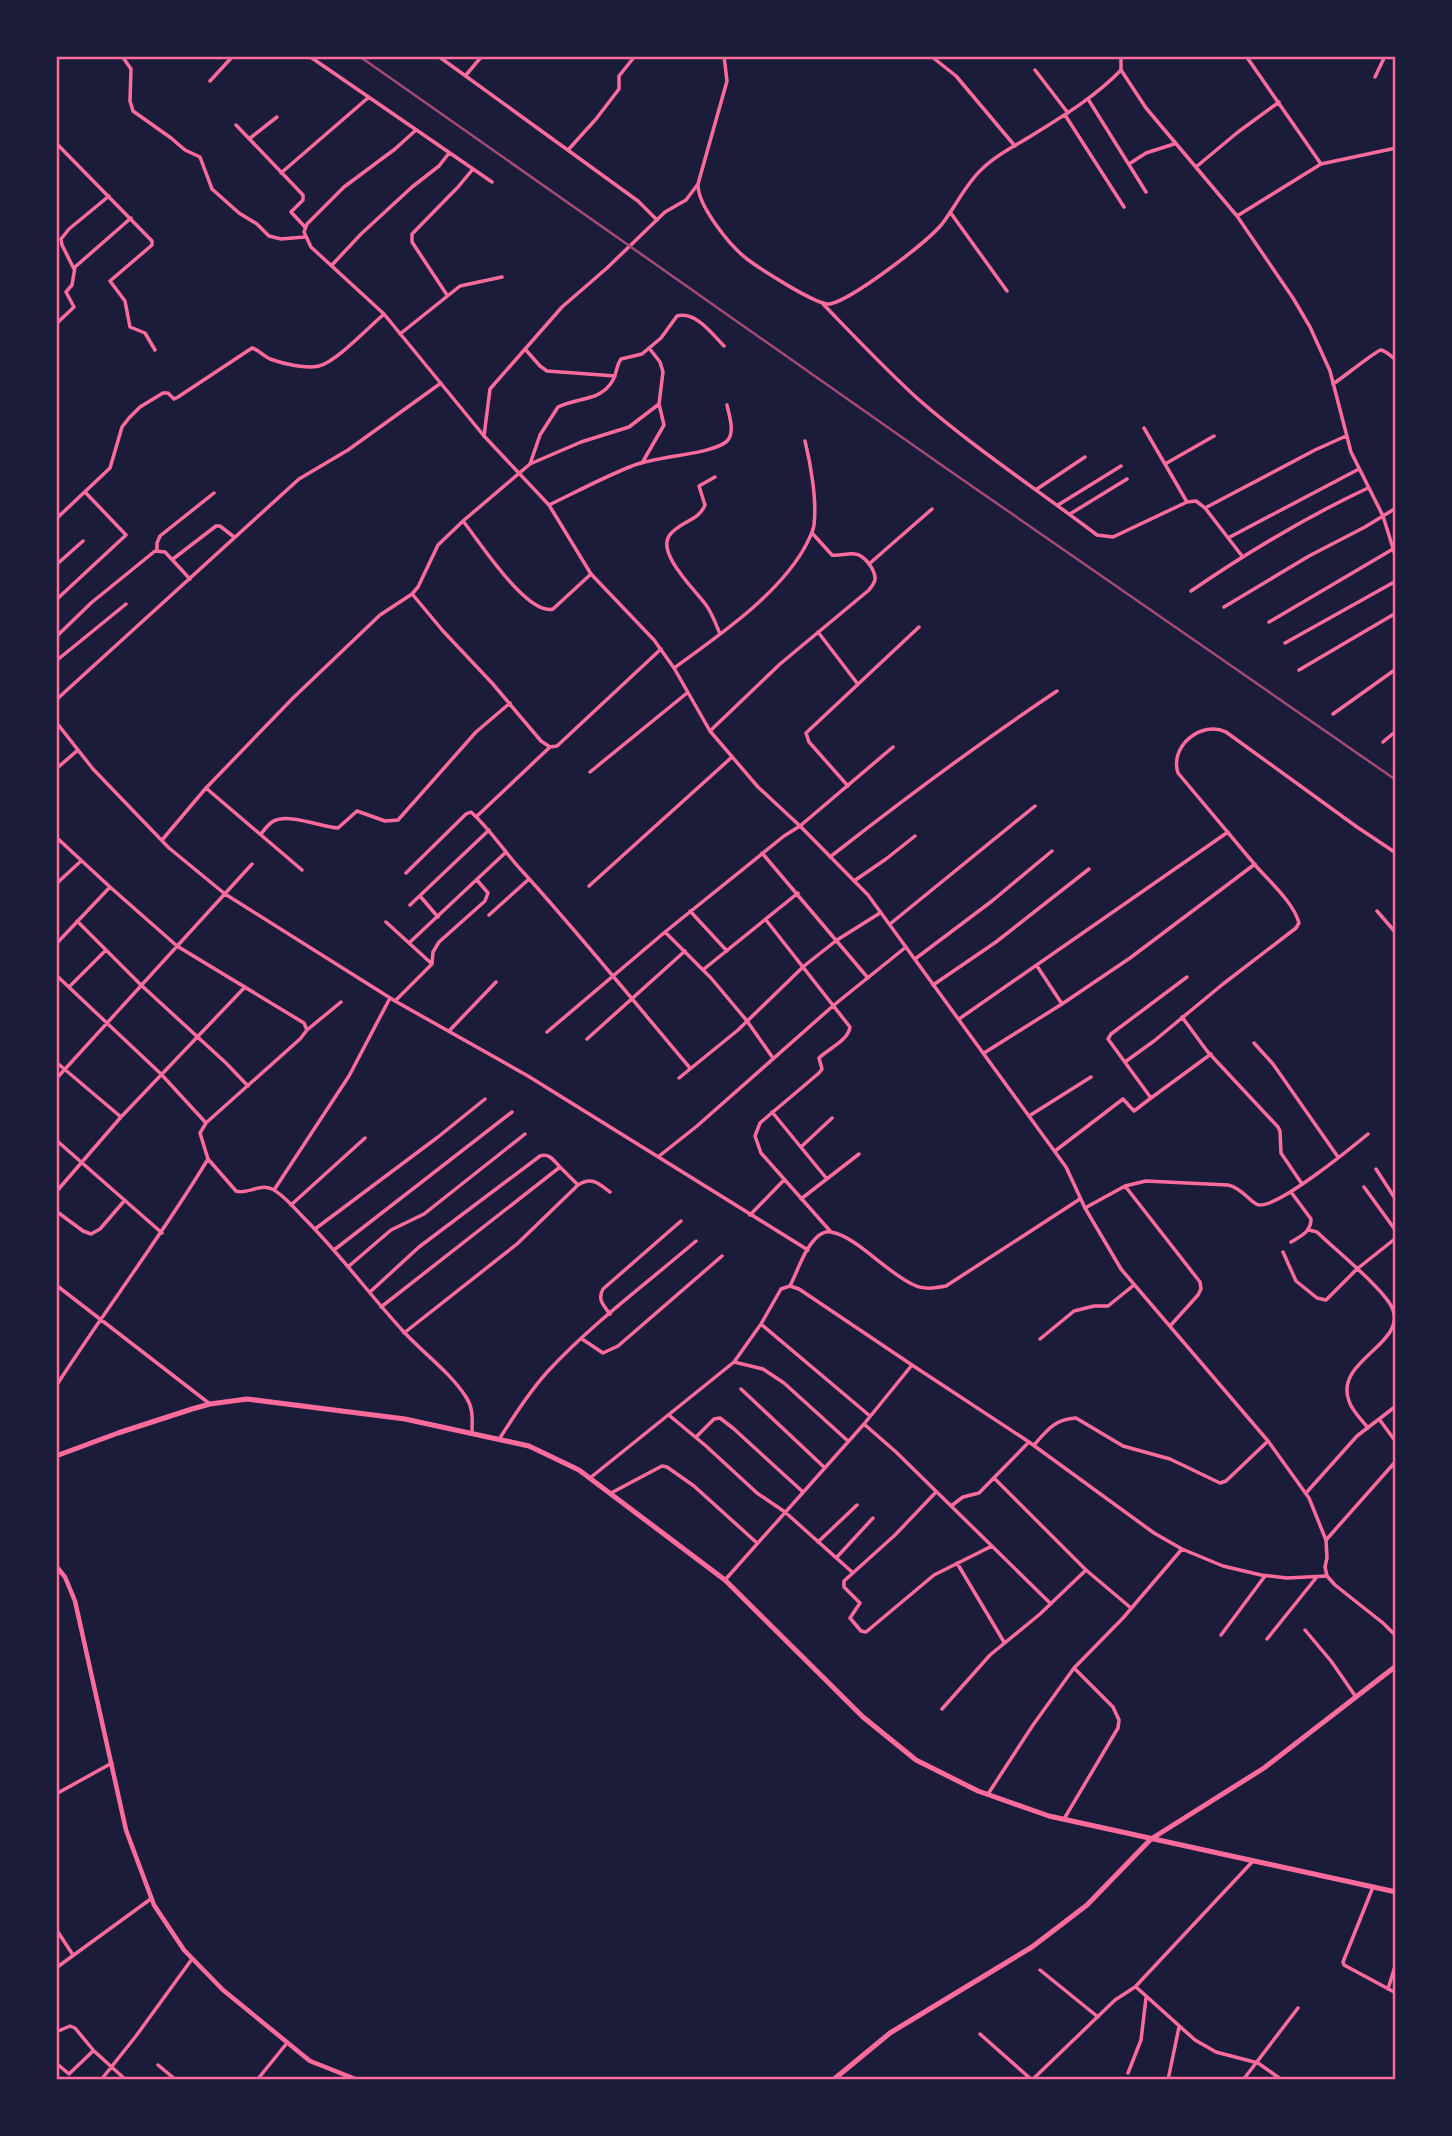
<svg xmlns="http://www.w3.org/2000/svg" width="1452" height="2136" font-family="Roboto,sans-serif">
	<rect width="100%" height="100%" fill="#1b1b3a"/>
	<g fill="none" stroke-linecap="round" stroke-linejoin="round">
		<!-- minor -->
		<path stroke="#ff6b9d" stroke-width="3.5" d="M122 56 131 69 130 101 133 111 171 138 185 150 200 157 212 189 239 213 257 224 269 236 281 239 304 237
			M309 56 492 182
			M438 56 638 201 657 220
			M931 56 956 76 1015 146
			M1121 56V70L1146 108 1237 216 1293 298 1310 327 1330 371 1351 452 1383 516 1396 558
			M1246 56 1321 164
			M1035 70 1068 113
			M466 75 482 56
			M1375 77 1385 56
			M210 81 233 56
			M1088 99 1146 192
			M1065 115 1124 207
			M236 125 303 195V200L291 212 305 227
			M416 130 395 149 344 187 307 224 304 232 311 247 384 314 484 436
			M249 139 277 117
			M56 143 152 241V245L110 281 125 301 130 327 145 333 155 350
			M568 150 596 119 619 89V76L635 56
			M1129 164 1146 153 1174 144
			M1196 167 1238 132 1279 102
			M281 173 369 97
			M698 185C698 206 730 246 747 259 759 268 817 306 830 304 853 299 926 243 942 224 956 206 966 183 983 168 997 154 1015 146 1031 136 1063 116 1095 97 1121 70
			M950 212 1007 291
			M1237 216 1321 164 1396 148
			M332 265 361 234 412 187 439 166 449 153
			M74 269 62 245 61 239 69 229 109 196
			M447 295 412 242V234L458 187 473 169
			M823 304C854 336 885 369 918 399 974 448 1038 490 1097 535L1113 537 1187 502 1196 501 1205 508 1242 556
			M56 324 74 307 66 292 72 285 75 267 131 218
			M400 334 460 286 502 277
			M525 349 540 366 547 371 615 376
			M1333 384C1341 379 1377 350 1381 350 1386 351 1392 357 1396 360
			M1144 428 1187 502
			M642 463 664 425 659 404 663 372 660 362 649 348
			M530 464 581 442 629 427 659 404
			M1165 464 1214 436
			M715 477 699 486 705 505C699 521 678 522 669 536 657 554 696 591 706 605 712 613 716 624 720 634
			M1037 489 1085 457
			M549 505C576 492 604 477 632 466 655 456 709 455 726 442 736 434 729 415 727 405
			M1058 505 1121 466
			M1205 508 1315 450 1346 436
			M1070 514 1127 479
			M56 519 110 468 122 427 129 418 140 407 163 393H168L174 399 178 397 252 348C259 350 263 356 270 359 284 364 305 369 319 366 336 362 369 327 384 314
			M463 521C479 541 527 616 553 609L591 574
			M1228 538 1359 469
			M157 550V543L160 536 214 493
			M173 559 216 526H220L234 537
			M869 564 932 509
			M56 565 83 541
			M1191 591C1248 552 1306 517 1368 488
			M413 595 443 631 492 683 541 741 550 747 557 746 661 649
			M56 600 126 535 85 492
			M1224 607 1309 556 1365 527 1396 508
			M1269 622 1393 549
			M818 632 857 683
			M56 637 91 603 155 551 165 552 190 579
			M1285 643 1396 581
			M56 661 126 604
			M674 668C718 636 780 594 806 545 809 539 813 532 814 525 817 501 811 465 805 441
			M1299 670 1396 613
			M56 700 299 479 348 450 441 383
			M1333 714 1396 669
			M56 722 93 769 169 848 225 894 395 1001 528 1076 808 1250
			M710 731 780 664 869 590C871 587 874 584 875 580 876 571 865 555 855 554 847 553 840 556 832 555L812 533
			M1383 742 1396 731
			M56 769 78 750
			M590 772 687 693
			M848 786 809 742 806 733 919 627
			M206 788 302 870
			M476 817 550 747
			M261 834C264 830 268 825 272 822 288 812 320 827 338 828L357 811 385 821 398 820 476 732 510 703
			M56 837 110 887
			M162 840 206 788 293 698 380 615 412 594 418 587 438 545 463 521 530 464 540 435 558 407C577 397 601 402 613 380 617 373 616 366 621 359L642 354 661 338 677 316C696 311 712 334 724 346
			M762 853 868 978
			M830 857C904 799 979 743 1057 691
			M406 873 466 814 471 812C491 830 505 853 523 872 581 936 635 1003 690 1068
			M854 881 886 859 915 836
			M56 884 81 861
			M589 886 732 757
			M420 896 438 917
			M410 905 489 830
			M690 911 727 951
			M1377 911 1396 933
			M489 915 529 879
			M766 920 850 1027C848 1041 829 1048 819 1058L822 1069 819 1073 760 1123 755 1136 761 1153 831 1232
			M77 921 141 985 226 1063 248 1086
			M386 922 432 964
			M890 924 1035 806
			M665 932 711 978 747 1021 773 1058
			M409 943 505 853
			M56 944 110 887 177 946 304 1023 307 1030 300 1039 207 1122
			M915 959 992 901 1052 851
			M1037 966 1062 1004
			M704 969 798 893
			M56 975 161 1074 206 1123 200 1133 208 1159C161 1237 105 1310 56 1386
			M1187 977 1111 1034 1108 1039 1151 1098 1211 1054
			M933 985 996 942 1089 869
			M69 987 106 950
			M395 1001 432 964 433 952 439 942 485 901 488 893 477 880
			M1182 1017 1207 1051 1278 1127 1280 1131 1281 1153 1302 1184
			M959 1019 1228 832
			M307 1030 341 1002
			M449 1031 496 982
			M547 1032 665 932 784 836 800 826 893 747
			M587 1039 685 951
			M1254 1043 1273 1064 1338 1157
			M984 1053 1062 1004 1130 958 1255 864
			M56 1062 121 1117
			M1125 1062 1154 1041 1223 984 1296 928 1299 923C1294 903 1269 881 1256 866 1230 835 1204 804 1178 773 1169 746 1202 720 1226 732L1357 827 1396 853
			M679 1078 738 1030 804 966 837 940 880 913
			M56 1079 252 864
			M772 1112 827 1179
			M1029 1116 1091 1077
			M56 1140 162 1233
			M801 1147 832 1118
			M1055 1151 1123 1099 1134 1111 1151 1098
			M658 1157 697 1126 834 1005 906 947
			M208 1159 236 1191C248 1195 259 1183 272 1189 284 1195 295 1209 304 1218 340 1254 369 1294 403 1331 423 1353 450 1372 466 1397 474 1409 472 1420 472 1433
			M1376 1169 1396 1200
			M1125 1186 1200 1282 1201 1289 1198 1295 1170 1326
			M1364 1187 1396 1231
			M274 1190 349 1076 390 998
			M56 1192 121 1117 245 987
			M1291 1192 1311 1219C1311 1232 1301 1236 1291 1242
			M801 1199 859 1154
			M291 1205 365 1138
			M1085 1208 1125 1186 1146 1181 1228 1185C1243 1188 1251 1204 1259 1205 1279 1207 1351 1148 1368 1134
			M56 1211 83 1231 91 1234 100 1229 125 1200
			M750 1215 784 1180
			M315 1229 438 1137 485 1099
			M1309 1230 1317 1232C1333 1248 1387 1291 1393 1310 1405 1345 1334 1361 1349 1401 1352 1411 1362 1420 1368 1428
			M334 1250 512 1112
			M1283 1252 1296 1281 1317 1298 1326 1300 1357 1269 1396 1238
			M349 1266 391 1230 424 1214 525 1134
			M56 1285 210 1404
			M790 1286C798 1270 804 1250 816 1238 820 1234 826 1231 831 1232 856 1236 888 1274 914 1285 924 1290 935 1288 946 1286L1080 1199
			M370 1292 419 1247 540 1156C550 1153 554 1161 560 1167
			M381 1307 560 1167 578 1185C592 1176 599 1184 610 1192
			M610 1314C604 1306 597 1300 603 1289L681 1221
			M761 1324 870 1416
			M404 1333 517 1244 578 1185
			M582 1339 603 1353 618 1346 722 1256
			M1040 1339 1074 1311 1094 1306H1108L1134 1285
			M734 1362 763 1369 784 1383 848 1441
			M741 1389 825 1468
			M670 1416 706 1446 757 1493 785 1512 852 1572
			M1379 1419 1396 1442
			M864 1424 896 1452 1051 1604
			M696 1437 714 1419 720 1418 734 1429 803 1492
			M500 1438C515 1414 531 1389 550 1369 594 1322 647 1283 696 1241
			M1034 1445C1047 1430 1055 1419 1076 1418L1123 1446 1170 1459 1220 1483 1226 1481 1268 1441
			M590 1478 734 1362 761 1324 781 1289 790 1286 799 1289 912 1365 1029 1442 1154 1533 1182 1549 1223 1566 1261 1575 1287 1578 1327 1576
			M994 1478 1086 1570 1131 1608
			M936 1492 895 1535 844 1581V1587L860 1603 850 1618 861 1631 866 1632 934 1575 992 1546
			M611 1493 662 1466 667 1467 694 1486 757 1543
			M1306 1493 1357 1436 1396 1406
			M951 1506 963 1497 979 1493 1029 1442
			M1326 1540 1396 1461
			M818 1542 857 1505
			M837 1557 873 1518
			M957 1563 1004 1642
			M725 1580 864 1424 912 1365
			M1305 1630 1331 1661 1356 1697
			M1221 1635 1265 1576
			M1267 1639 1316 1578
			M942 1709 990 1655 1040 1614 1086 1570
			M56 1794 112 1763
			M988 1794 1033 1725 1074 1668 1123 1618 1182 1549
			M1064 1819 1118 1728 1119 1720 1113 1707 1074 1668
			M1373 1887 1343 1962 1344 1965 1396 1993
			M56 1929 73 1955
			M56 1968 152 1898
			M1040 1970 1098 2017
			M1136 1987 1195 2040 1216 2052 1258 2063 1282 2080
			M1388 1989 1396 1963
			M56 2032 70 2026 75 2028 94 2051 126 2080
			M980 2034 1032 2080
			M56 2063 69 2074 93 2051
			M158 2065 176 2080
			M1128 2073 1141 2040 1146 1998
			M101 2080 136 2036 192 1959
			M257 2080 287 2043
			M1032 2080 1115 2000 1135 1987 1253 1861
			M1168 2080 1179 2027
			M1243 2080 1298 2008"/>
		<!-- tertiary -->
		<path stroke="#ff6b9d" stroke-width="3.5" d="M724 56 727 81 698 184 686 200 665 212 607 268 562 307 490 389 484 436 549 505 591 574 654 640 674 668 710 731 758 787 800 826 868 895 1066 1167 1085 1208 1121 1269 1268 1441 1309 1498 1326 1540 1327 1558 1325 1567 1327 1576 1335 1585 1383 1623 1396 1636"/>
		<!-- secondary -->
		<path stroke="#ff6b9d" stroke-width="4.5" d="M56 1566 65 1577 75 1601 126 1830 154 1905 184 1950 223 1990 310 2061 358 2080"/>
		<!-- primary -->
		<path stroke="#ff6b9d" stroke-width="5" d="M56 1456 118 1433 192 1409 210 1404 247 1399 405 1419 529 1446 579 1470 725 1580 863 1717 916 1760 978 1791 1049 1816 1396 1892
			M833 2080 890 2033 1032 1947 1087 1905 1151 1839 1264 1768 1396 1666"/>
		<!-- rail -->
		<path stroke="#a44b75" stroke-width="2.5" d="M359 56 940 464 1396 780"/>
	</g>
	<!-- border -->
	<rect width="1452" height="2136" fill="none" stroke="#1b1b3a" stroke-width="116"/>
	<rect x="58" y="58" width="1336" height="2020" fill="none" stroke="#ff6b9d" stroke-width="2.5"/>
</svg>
